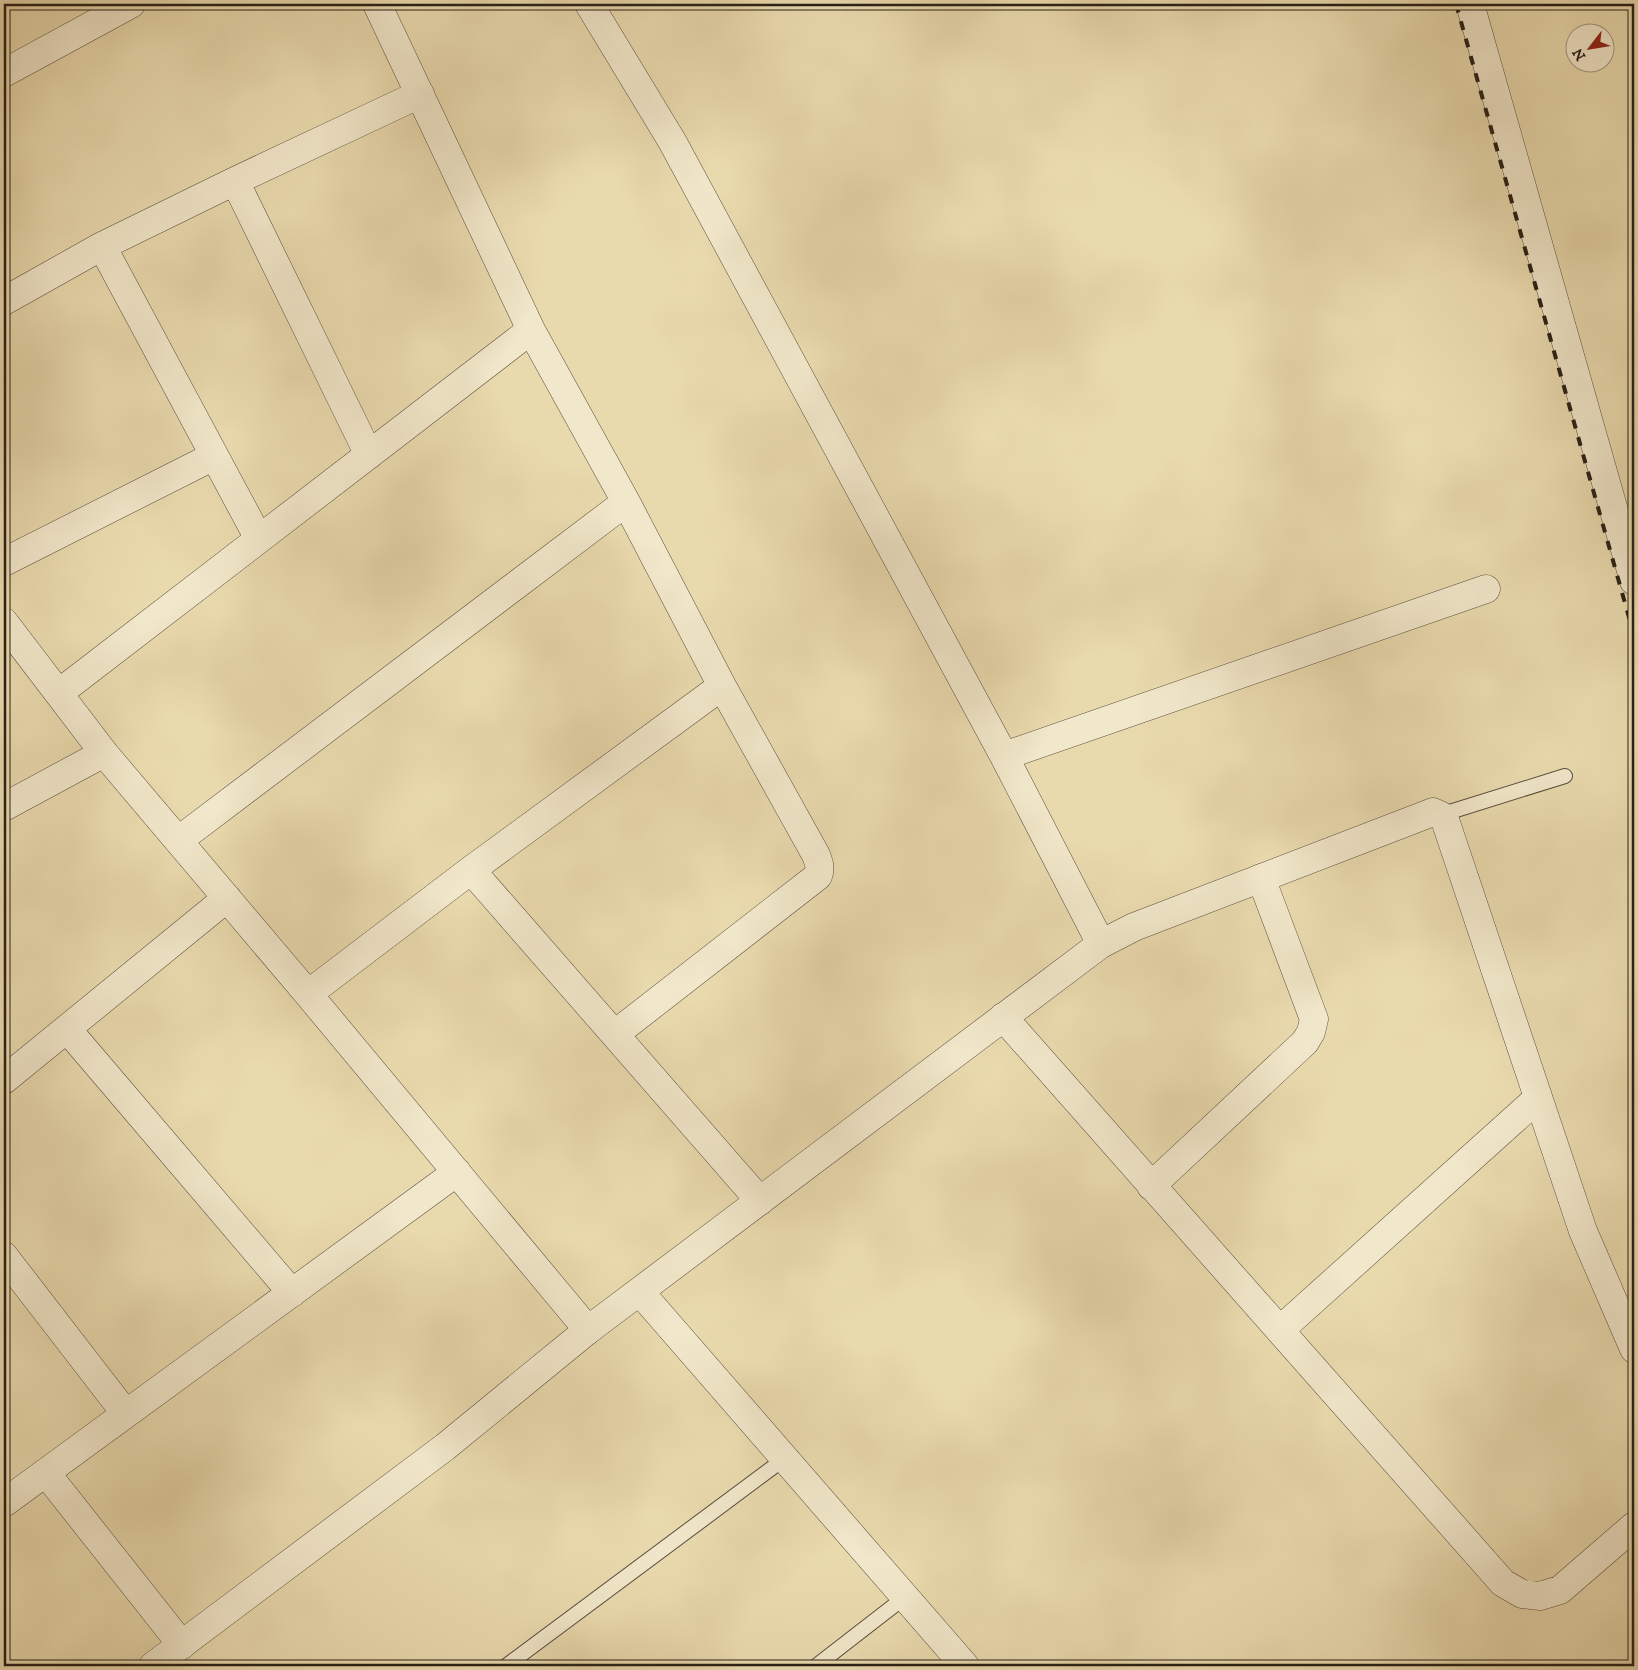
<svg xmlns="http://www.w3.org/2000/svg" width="1638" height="1670" font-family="'IM FELL DW Pica',serif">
	<rect width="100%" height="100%" fill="#e9daae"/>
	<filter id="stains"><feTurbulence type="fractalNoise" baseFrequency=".004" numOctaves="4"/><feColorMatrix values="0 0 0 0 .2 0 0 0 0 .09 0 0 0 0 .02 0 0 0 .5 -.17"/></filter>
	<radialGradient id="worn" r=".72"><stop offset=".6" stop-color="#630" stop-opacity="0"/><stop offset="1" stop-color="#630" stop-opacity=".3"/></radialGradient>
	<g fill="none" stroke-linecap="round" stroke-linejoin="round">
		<defs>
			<path id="service" d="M1440 815 1565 776
				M506 1666 784 1459
				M816 1666 905 1597"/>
			<path id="minor" d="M377 4 531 330 626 502 722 686 816 855C819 863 821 868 818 876L615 1034
				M589 4 672 141 1004 756 1101 944
				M1470 4 1634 581
				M4 73 131 4
				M235 181 369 455
				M102 246 259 539
				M4 301 102 246 235 181 420 94
				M4 562 214 456
				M4 622 104 753 308 994 588 1330
				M59 693 531 330
				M1004 756 1486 589
				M4 807 104 753
				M179 840 626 502
				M471 870 760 1201
				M308 994 471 870 722 686
				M1003 1017 1503 1583 1522 1594 1540 1596 1560 1590 1634 1526
				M67 1029 292 1293
				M4 1080 227 898
				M1151 1186 1305 1042 1311 1032 1314 1019 1261 878
				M4 1256 126 1414
				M640 1292 965 1666
				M1280 1330 1538 1098
				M46 1473 182 1645
				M4 1503 457 1172"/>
			<path id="tertiary" d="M153 1666 445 1447 588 1330 1101 944 1134 927 1433 812 1440 815 1445 820 1583 1231 1634 1349"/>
		</defs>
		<!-- service casing -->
		<use href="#service" stroke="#594e3d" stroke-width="16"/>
		<!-- minor casing -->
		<use href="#minor" stroke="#594e3d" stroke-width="29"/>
		<!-- tertiary casing -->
		<use href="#tertiary" stroke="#594e3d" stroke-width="29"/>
		<!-- service -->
		<use href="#service" stroke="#f1e7ca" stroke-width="14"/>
		<!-- minor -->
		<use href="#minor" stroke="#f1e7ca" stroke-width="28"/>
		<!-- tertiary -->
		<use href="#tertiary" stroke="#f1e7ca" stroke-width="28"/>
		<!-- rail -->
		<path stroke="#292017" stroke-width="4" stroke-dasharray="9 9" stroke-linecap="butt" d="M1456 4 1634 635"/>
	</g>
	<!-- margin -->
	<rect width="1638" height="1670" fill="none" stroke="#e9daae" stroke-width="20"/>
	<rect x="5" y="5" width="1628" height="1660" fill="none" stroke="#292017" stroke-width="2.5"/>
	<rect x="10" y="10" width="1618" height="1650" fill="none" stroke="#292017"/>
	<!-- north arrow -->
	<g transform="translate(1590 48) rotate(239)"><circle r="24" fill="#f1e7ca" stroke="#a19782"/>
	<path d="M0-4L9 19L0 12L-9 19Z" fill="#8f2418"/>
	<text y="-8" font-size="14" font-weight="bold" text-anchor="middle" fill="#292017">N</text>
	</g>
	<rect width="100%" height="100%" filter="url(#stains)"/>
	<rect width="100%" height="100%" fill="url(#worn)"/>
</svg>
